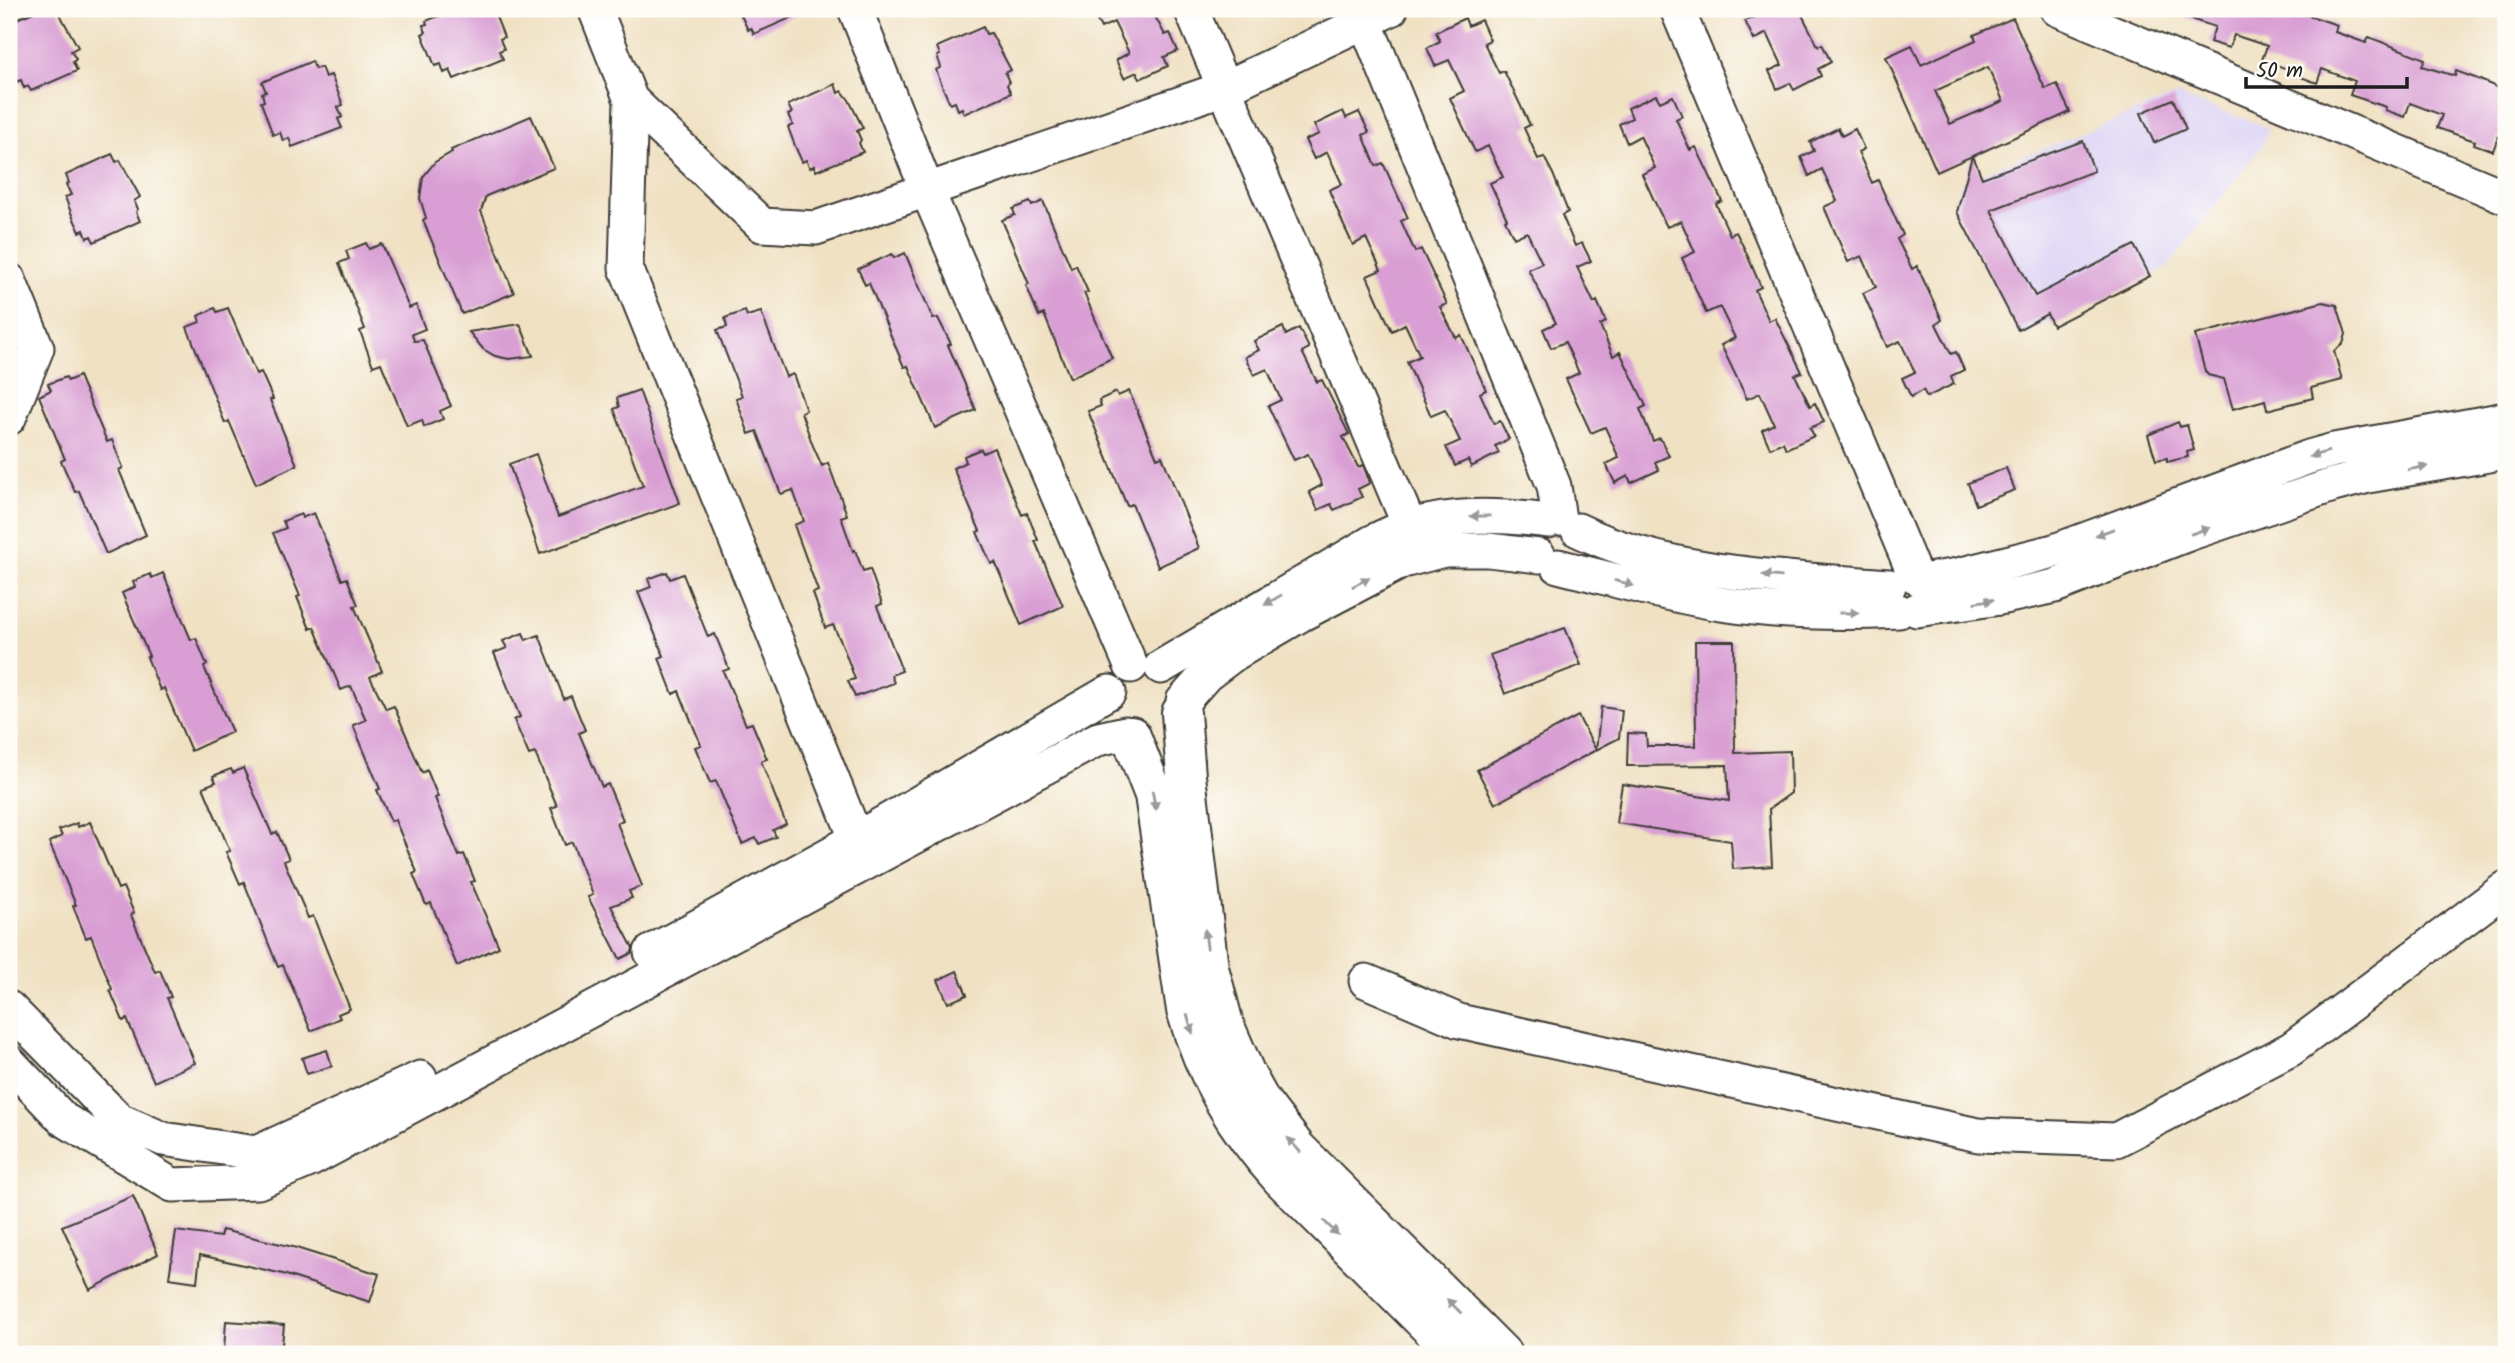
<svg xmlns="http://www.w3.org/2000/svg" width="2515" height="1363" font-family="Kalam,sans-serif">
	<rect width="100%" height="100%" fill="#fdfcf7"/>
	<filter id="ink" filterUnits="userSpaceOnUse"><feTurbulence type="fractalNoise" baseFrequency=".0143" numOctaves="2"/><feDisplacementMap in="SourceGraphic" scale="14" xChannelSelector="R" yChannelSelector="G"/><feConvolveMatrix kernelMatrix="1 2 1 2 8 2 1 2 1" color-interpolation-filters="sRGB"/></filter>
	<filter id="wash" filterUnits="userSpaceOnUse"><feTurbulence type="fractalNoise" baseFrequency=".00686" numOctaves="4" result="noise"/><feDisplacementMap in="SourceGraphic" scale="28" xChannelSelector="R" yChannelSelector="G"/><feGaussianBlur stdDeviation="1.57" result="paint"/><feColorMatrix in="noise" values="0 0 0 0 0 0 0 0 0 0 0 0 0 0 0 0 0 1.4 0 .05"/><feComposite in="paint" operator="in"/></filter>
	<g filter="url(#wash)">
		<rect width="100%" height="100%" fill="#f0e1c3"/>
		<!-- built -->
		<path fill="#ded5f5" d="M2178 95 2269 128 2262 146 2167 268 2019 336 1954 208 1962 181Z"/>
		<g id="blocks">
			<!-- building -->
			<path fill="#d99fd4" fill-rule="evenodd" d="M41 9H57L63 20 78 47 71 51 76 59 73 62 77 71 31 91 28 86 24 88 21 80 17 82 9 63V22Z
				M456 9H493L504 37 500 39 504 49 499 51 503 59 454 79 450 70 444 73 441 64 435 66 422 34 426 32 423 25 427 24 426 21Z
				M738 9H811L754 34 751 28 748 30Z
				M1091 9H1151L1165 35 1170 33 1178 51 1164 57 1168 66 1140 79 1137 72 1124 78 1116 60 1129 53 1114 22 1101 28Z
				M1756 9H1799L1818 46 1822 44 1831 62 1818 69 1821 76 1794 90 1790 83 1777 89 1769 71 1782 65 1767 33 1754 40 1745 21 1759 15Z
				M2169 9H2290L2337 25 2335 32 2366 43 2369 37 2425 59 2422 66 2455 76 2456 71 2475 78 2506 91V140L2498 137 2493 151 2474 144 2475 141 2437 128 2442 115 2410 103 2405 117 2385 110 2386 107 2350 95 2355 81 2322 69 2317 83 2298 76 2299 73 2262 60 2267 46 2234 35 2229 48 2210 42 2215 27 2169 12Z
				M1465 18 1468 26 1481 20 1490 40 1484 43 1499 73 1504 71 1530 125 1524 128 1538 159 1544 157 1553 174 1568 212 1562 215 1575 246 1582 243 1591 261 1577 267 1594 303 1597 301 1606 322 1600 325 1613 356 1620 352 1646 406 1640 409 1653 441 1660 438 1669 456 1655 462 1659 470 1631 483 1628 476 1615 483 1606 464 1619 458 1605 427 1591 433 1566 379 1579 373 1565 342 1551 348 1543 329 1556 323 1528 269 1542 263 1527 232 1514 238 1505 220 1507 219 1490 183 1503 177 1488 146 1475 152 1450 98 1464 91 1449 60 1435 66 1427 48 1440 41 1436 32Z
				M2013 18 2045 89 2057 84 2070 112 1973 156 1982 178 2083 141 2094 171 1991 210 2035 296 2134 245 2150 276 2053 326 2047 314 2018 330 1957 212 1972 156 1937 172 1886 57 1912 45 1921 65 1976 40 1974 35ZM1988 67 2003 101 1950 124 1935 91Z
				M983 27 986 34 991 33 1011 70 1005 73 1009 82 1007 85 1011 93 964 114 962 108 958 110 955 102 950 104 943 88 936 70 941 67 937 56 940 55 937 47Z
				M312 61 315 69 321 67 325 77 331 75 343 105 338 107 342 117 338 119 342 128 292 147 289 138 283 141 280 132 273 135 261 102 264 101 262 93 266 92 262 82Z
				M835 84 838 93 842 91 849 100 863 128 857 131 861 140 859 143 863 152 816 171 814 166 810 168 806 160 802 162 795 146 788 127 793 125 788 115 792 113 788 105Z
				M1656 95 1660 102 1673 96 1682 116 1676 119 1690 150 1696 147 1722 201 1716 204 1730 235 1736 232 1745 250 1761 287 1755 290 1769 321 1775 318 1802 372 1795 375 1810 406 1815 403 1824 422 1810 428 1814 436 1786 449 1783 442 1770 448 1762 430 1774 424 1760 393 1747 399 1721 345 1735 338 1720 307 1706 313 1682 258 1695 252 1681 221 1667 227 1658 209 1642 174 1655 168 1640 136 1627 143 1619 124 1632 118 1628 108Z
				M2173 99 2186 129 2154 143 2141 113Z
				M1343 111 1346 118 1359 112 1369 132 1363 135 1376 166 1383 163 1408 218 1401 221 1415 252 1421 249 1447 304 1440 307 1456 338 1461 335 1486 390 1480 393 1494 424 1500 421 1509 439 1495 446 1499 453 1471 467 1468 460 1455 466 1446 447 1460 441 1445 410 1431 416 1407 362 1420 356 1405 324 1392 331 1383 312 1367 276 1381 270 1366 238 1353 245 1344 226 1329 190 1342 184 1327 152 1314 159 1305 140 1319 134 1314 125Z
				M531 116 554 168 486 196 481 211 514 293 462 314 423 220 426 218 420 198 423 177 435 162 452 152 451 150Z
				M1838 128 1842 136 1855 129 1864 149 1858 152 1872 183 1878 180 1903 235 1897 239 1912 269 1917 266 1942 320 1936 324 1951 354 1956 352 1964 370 1951 376 1954 384 1927 397 1923 390 1911 397 1902 378 1915 372 1900 341 1887 347 1863 293 1876 287 1862 256 1848 262 1824 207 1837 201 1822 169 1809 176 1801 157 1814 151 1810 142Z
				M112 154 116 162 120 160 140 197 134 201 138 209 136 212 140 221 94 242 91 236 87 238 84 230 80 232 72 215 65 197 71 195 66 184 69 183 66 175Z
				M1043 201 1071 268 1076 265 1088 292 1084 293 1112 358 1070 378 1044 314 1039 316 1026 285 1029 284 1002 220 1015 215 1013 209 1030 202 1032 206Z
				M366 243 369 249 382 244 409 308 416 305 425 329 412 334 414 341 423 340 451 406 440 411 443 419 424 427 422 420 407 426 381 363 373 366 360 331 365 329 339 263 349 259 346 251Z
				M905 253 933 319 938 318 951 344 948 345 976 410 935 428 908 366 904 367 869 283 865 285 858 269 892 254 894 258Z
				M2323 302 2337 305 2346 334 2343 344 2334 351 2342 380 2311 388 2313 398 2267 410 2265 400 2233 409 2224 379 2208 375 2205 371 2195 335Z
				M215 308 217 312 228 308 256 374 261 372 273 399 270 400 297 465 256 484 229 421 225 423 187 327 200 322 198 316Z
				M745 311 747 316 761 312 786 377 793 374 806 410 801 412 813 446 822 466 828 463 847 515 841 517 853 551 855 550 863 571 870 569 882 604 877 606 902 671 891 675 894 683 855 697 848 681 855 679 842 644 833 625 825 628 813 593 818 591 794 525 804 521 793 490 781 494 757 431 749 434 736 398 742 396 717 330 727 327 725 318Z
				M520 324 533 356 509 359 495 356 483 349 469 332Z
				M1283 327 1286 335 1299 328 1309 348 1302 352 1317 382 1322 380 1349 434 1343 437 1358 467 1363 465 1370 483 1358 489 1362 497 1334 510 1331 504 1318 510 1309 492 1322 485 1308 454 1294 460 1268 406 1281 400 1267 369 1254 375 1245 357 1259 350 1254 341Z
				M79 376 107 442 112 440 123 468 119 470 146 535 106 554 79 491 75 492 61 461 65 459 39 396 51 390 48 384 66 377 68 381Z
				M639 390 680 503 540 554 509 464 536 454 558 517 643 486 614 409 619 407 617 398Z
				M1129 391 1157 458 1162 456 1199 548 1158 567 1132 504 1127 506 1088 411 1101 406 1099 400 1116 392 1118 396Z
				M2178 422 2180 427 2187 425 2194 450 2187 452 2188 457 2167 462V458L2156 460 2148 435Z
				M994 448 1022 515 1027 513 1038 540 1035 541 1063 606 1021 625 995 562 991 564 977 532 980 531 953 468 966 462 964 456 981 449 983 453Z
				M2006 468 2015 490 1976 505 1968 483Z
				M314 513 342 580 347 578 358 605 354 606 382 671 370 677 386 709 394 706 422 773 427 770 438 797 435 798 459 856 464 854 475 881 471 882 499 947 457 966 431 903 426 905 413 874 417 872 395 820 391 821 377 790 380 789 353 725 366 720 351 686 341 690 314 627 310 629 297 597 300 596 273 533 286 528 283 521 301 514 302 518Z
				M667 572 670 579 683 574 708 637 715 634 729 669 723 671 746 725 752 723 767 759 761 761 786 824 773 830 776 837 759 844 756 838 742 844 716 781 710 783 695 747 701 745 679 691 673 694 659 658 664 656 638 592 651 587 648 579Z
				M163 573 191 640 196 638 207 665 204 667 232 732 191 751 164 688 160 690 147 657 149 656 122 593 135 587 133 582 150 574 152 578Z
				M1565 628 1581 665 1505 694 1490 655Z
				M523 633 526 640 539 635 564 699 571 696 585 730 579 733 602 787 608 784 623 820 617 823 642 886 629 891 632 898 611 906 633 948 632 953 620 959 588 897 593 895 572 842 565 845 551 808 557 806 535 753 529 755 514 720 520 717 494 653 507 648 503 641Z
				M1695 641H1734L1735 753 1790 751 1791 793 1769 809 1772 866 1733 869 1731 841 1616 823 1622 784 1729 801 1727 765 1627 766 1628 733 1646 734 1647 746H1696Z
				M1601 707 1622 710 1619 738 1596 750Z
				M1578 716 1596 750 1495 804 1477 770Z
				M243 768 272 834 277 832 289 859 284 861 308 918 313 916 350 1009 338 1014 340 1018 311 1031 283 965 278 967 244 882 240 884 226 852 230 851 203 787 216 782 213 776 231 769 233 773Z
				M90 822 118 889 123 887 134 913 131 915 155 972 160 970 171 997 167 998 195 1063 154 1082 127 1019 123 1021 110 990 112 989 91 936 86 938 73 906 76 905 49 842 62 836 59 830 77 823 78 827Z
				M957 971 967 995 948 1003 938 980Z
				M327 1050 332 1066 307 1074 302 1058Z
				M133 1196 158 1254 90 1290 76 1262 78 1261 62 1226Z
				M222 1230 293 1247 379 1274 370 1302 283 1274 200 1255 197 1282 169 1278 176 1231 220 1237Z
				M226 1321 284 1325 281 1354 224 1350Z"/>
		</g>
	</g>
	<g filter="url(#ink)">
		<use href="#blocks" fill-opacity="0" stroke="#3c3a35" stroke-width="2"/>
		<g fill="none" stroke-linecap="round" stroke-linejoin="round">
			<defs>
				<path id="minor" d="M595 9 631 100 762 225 816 228 1225 88 1391 9
					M855 9 927 190 1131 666
					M1191 9 1409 525
					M1360 9 1554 486 1559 519
					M1677 9 1915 576
					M2057 9 2506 197
					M631 100 626 268 856 838 859 860
					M9 280 37 348 9 418
					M1578 530C1669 575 1790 578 1889 586
					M1558 566C1612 579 1666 595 1721 604 1780 613 1840 614 1899 611
					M1922 581 1958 575 2054 551 2309 457 2334 450 2506 419
					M1917 610 2000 598 2055 586 2191 533 2333 485 2368 476 2506 452
					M1161 667 1374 541C1429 512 1488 513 1548 521
					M1183 701 1206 675 1234 654 1300 615 1403 561 1444 550H1488L1539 556
					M651 952 844 846 1109 692
					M1366 981 1459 1021 1978 1135 2116 1140 2291 1049 2506 888
					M9 1008 119 1120 163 1139 256 1153 420 1078
					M9 1062 63 1119 172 1185 258 1182 312 1159 1098 739 1125 733"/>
				<path id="major" d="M1181 713 1186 776 1209 968 1224 1024 1247 1077 1261 1102 1297 1149 1502 1354
					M1131 736 1154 795 1186 1010C1206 1077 1234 1126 1281 1178L1457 1354"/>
			</defs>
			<!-- minor casing -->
			<use href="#minor" stroke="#3c3a35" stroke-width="37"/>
			<!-- major casing -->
			<use href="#major" stroke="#3c3a35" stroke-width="42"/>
			<!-- minor -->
			<use href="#minor" stroke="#fff" stroke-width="33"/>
			<!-- major -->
			<use href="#major" stroke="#fff" stroke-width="38"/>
		</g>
		<!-- one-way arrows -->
		<defs><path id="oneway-solid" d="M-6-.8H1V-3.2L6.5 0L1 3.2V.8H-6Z" transform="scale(1.75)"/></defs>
		<g fill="#999">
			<use href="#oneway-solid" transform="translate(2319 454) rotate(164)"/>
			<use href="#oneway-solid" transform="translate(2418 468) rotate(-10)"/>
			<use href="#oneway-solid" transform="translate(1480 516) rotate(179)"/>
			<use href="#oneway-solid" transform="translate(2200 531) rotate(-19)"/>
			<use href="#oneway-solid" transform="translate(2105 532) rotate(160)"/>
			<use href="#oneway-solid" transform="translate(1772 576) rotate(-175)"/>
			<use href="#oneway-solid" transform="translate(1361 582) rotate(-28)"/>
			<use href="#oneway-solid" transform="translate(1624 583) rotate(15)"/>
			<use href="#oneway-solid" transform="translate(1273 600) rotate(149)"/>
			<use href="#oneway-solid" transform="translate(1984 601) rotate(-9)"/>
			<use href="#oneway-solid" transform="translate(1849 613)"/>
			<use href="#oneway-solid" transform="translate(1154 800) rotate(79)"/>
			<use href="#oneway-solid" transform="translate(1206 939) rotate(-97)"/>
			<use href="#oneway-solid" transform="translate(1190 1024) rotate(73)"/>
			<use href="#oneway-solid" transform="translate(1294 1145) rotate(-131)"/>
			<use href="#oneway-solid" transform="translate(1331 1228) rotate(45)"/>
			<use href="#oneway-solid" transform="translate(1454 1306) rotate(-135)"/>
		</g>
	</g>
	<!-- margin -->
	<rect width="2515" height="1363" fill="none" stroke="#fdfcf7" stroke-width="35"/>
	<!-- scale -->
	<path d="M2246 77v10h161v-10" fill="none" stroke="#1c1c1c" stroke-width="3.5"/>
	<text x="2256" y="77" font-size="21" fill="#1c1c1c" stroke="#fdfcf7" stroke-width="5" paint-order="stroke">50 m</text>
</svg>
